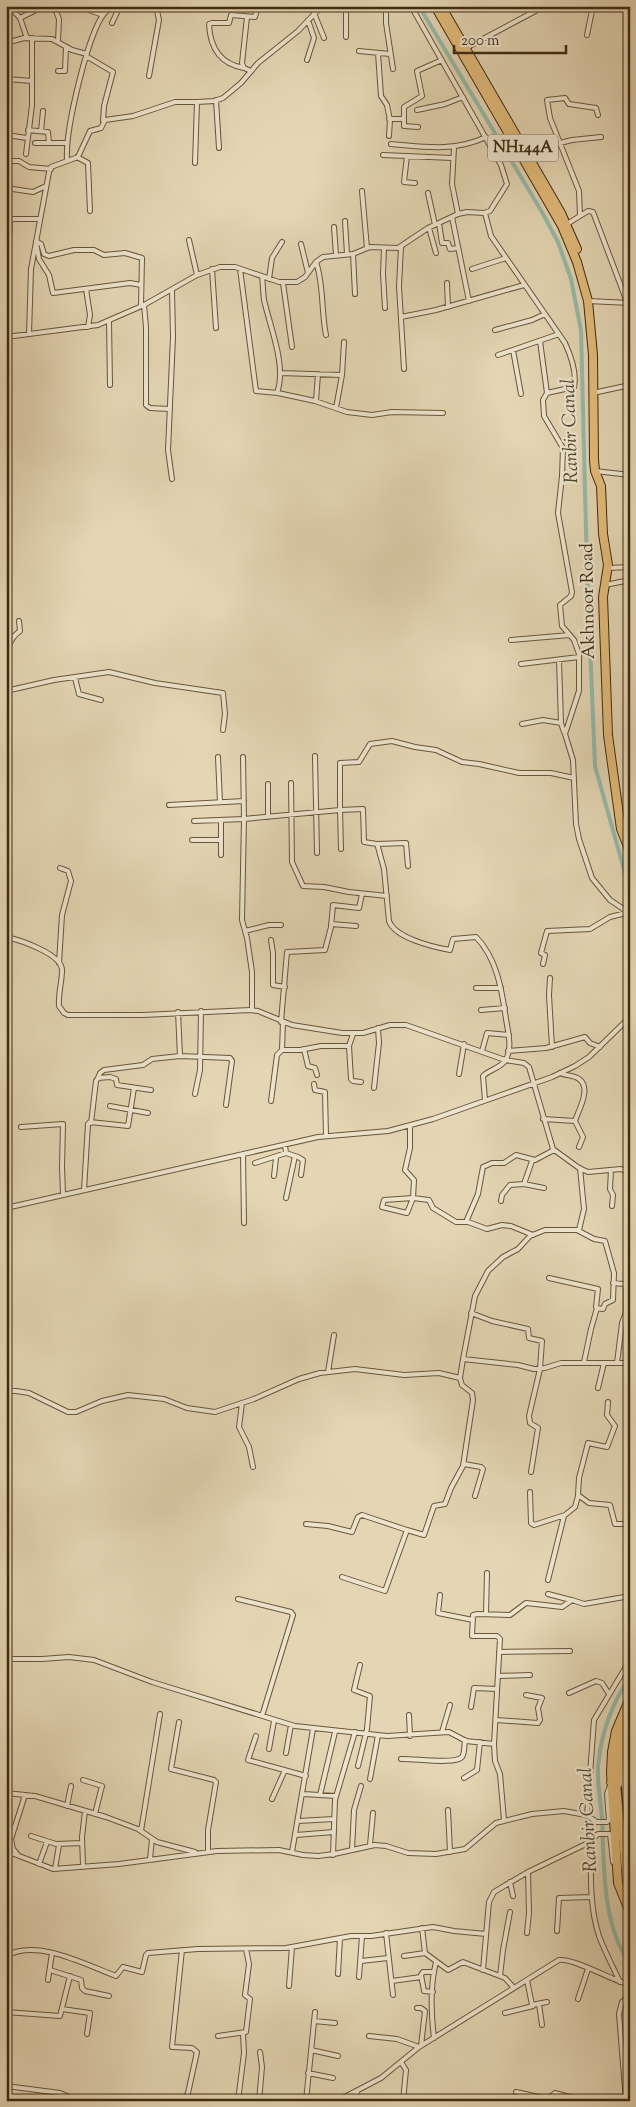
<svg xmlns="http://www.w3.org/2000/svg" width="636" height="2107" font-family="'Sorts Mill Goudy',serif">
	<rect width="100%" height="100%" fill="#e4d6b4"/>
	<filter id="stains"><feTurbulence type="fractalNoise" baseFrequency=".004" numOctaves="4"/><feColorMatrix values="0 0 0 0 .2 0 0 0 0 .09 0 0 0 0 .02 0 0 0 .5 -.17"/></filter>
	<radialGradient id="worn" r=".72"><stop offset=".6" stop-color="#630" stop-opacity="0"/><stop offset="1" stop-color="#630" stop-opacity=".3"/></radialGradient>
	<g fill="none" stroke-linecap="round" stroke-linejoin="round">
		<!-- canal -->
		<path stroke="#96baa9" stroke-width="4" d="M419 6 542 212 558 242 571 279 581 330 587 570 595 766 630 891
			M630 1677C612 1703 601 1734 598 1766 597 1783 601 1802 602 1819 604 1863 602 1927 630 1963"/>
		<defs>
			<path id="street" d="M9 6 20 18 27 38
				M54 6 59 19 58 41
				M86 6 89 10 103 15
				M386 6V23L393 69
				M314 13 324 38
				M247 17 242 63 244 68 251 71
				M20 18 44 6
				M112 23 120 6
				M587 35 593 6
				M346 37V6
				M6 43 24 38 52 39 72 50 87 54
				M466 48 541 8 630 7
				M359 51 390 54
				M378 53 381 96 387 105 390 120 389 136
				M86 56 113 72 104 106 103 121
				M307 60 314 38 308 20
				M244 68C220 64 210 48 209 24L212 23H229L231 15 255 17 258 6
				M58 71H65L66 47
				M149 76 159 20 156 6
				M6 79 32 81
				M216 100 219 148
				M417 110 445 104 463 97
				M389 119H404
				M418 127 404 126V107L422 96 417 71 442 60
				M28 130 48 132 49 143
				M41 131 43 111
				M6 135 27 138
				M35 143H67
				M391 144C425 147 454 152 486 137
				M454 148 452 184 458 214
				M525 152 572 140 601 137
				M26 154 32 105V38
				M383 155 452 158
				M407 156 404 182 415 183
				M77 157 88 163 90 211
				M67 160C65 130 86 44 101 18 104 13 110 8 115 6
				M6 161H19L29 167 51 169
				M195 163 197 102
				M6 188 33 192 46 186
				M362 191 367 248
				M428 193 435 225
				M485 213 491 236 565 343C571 356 577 373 574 387L547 393 543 400 544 416 563 448 562 476 558 513 572 592 571 596 560 605 562 626 574 640 579 654V691L565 734 573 760 576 824 579 839 592 878 610 900 622 908 630 918
				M580 216 579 191 550 118 547 100 565 98 569 104 596 108 598 115
				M452 217 469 301
				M345 221 347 254
				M439 223 442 243H448L450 249 458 248
				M567 224 588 211 593 212 627 302
				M334 227 336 255
				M429 228 436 253
				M189 240 197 275
				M36 241 41 244 44 254 49 256 74 250H94L104 255 125 253 142 258 141 306
				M36 242 39 259 49 275 53 293 130 283 141 285
				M301 244 308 273
				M401 247 399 286 404 369
				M384 248 383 274 385 308
				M353 254 355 294
				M316 262C324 285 321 311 326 335
				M212 269 216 328
				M240 269 256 391 278 393 315 401 347 412 372 415 392 412 443 413
				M472 269 506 258
				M262 276C263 284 263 293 264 300 270 327 287 366 277 393
				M269 279 272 258 282 242
				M283 283 292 347
				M447 283 448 307
				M86 289 90 315 88 327
				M6 294 10 221 13 219H39
				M588 301 630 303
				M144 305 146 327V405L150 408 169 409
				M401 317 436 310 524 285
				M109 321 110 385
				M495 330 532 320 545 314
				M29 334 31 269 49 172 51 167 78 157 90 131 101 128 105 120 133 116 175 102H197L214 101 223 98 241 83 258 63 298 31 322 6
				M6 337 98 325 144 305 197 275 220 267H235L279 282H297L305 277 316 262 323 257 353 254 370 247 398 248 428 228 458 214 467 212 484 213 490 211 507 184 501 165 411 6
				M540 341 547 393
				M513 350 521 394
				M498 355 559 334
				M280 373 342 375
				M593 393 630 385
				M316 401 318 374
				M336 408 342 375 344 342
				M595 471 630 475
				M172 479 168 450 173 337 172 290
				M608 568 628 567
				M629 580 630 557
				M605 585 630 580
				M511 640 570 635
				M559 660 561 723 564 732
				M521 664 579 657
				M6 666C7 652 8 639 20 631L19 621
				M6 667 7 691
				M75 678 79 694 101 700
				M6 691 54 680 109 672 155 683 223 693 225 714 223 730
				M522 724 543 720 561 723
				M315 756 317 853
				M218 757 220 802
				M291 783 292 862 303 886 324 887 349 892 387 896
				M268 784V817
				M169 805 244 801
				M194 821 244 819 243 757
				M221 821V855
				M192 840H221
				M377 844 406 843 408 866
				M341 849 340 810 363 809 364 842 377 844 378 847 384 869 389 921C395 938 433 947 450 950L453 939 476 937C497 958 502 991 506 1019 508 1032 513 1049 505 1061 500 1068 489 1070 483 1076L485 1100
				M331 924 356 926
				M245 931 269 925H281
				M6 937C20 940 62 954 62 970 62 982 58 994 59 1006L64 1013 68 1015H143L250 1010 258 1011 292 1025 342 1033H363L390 1025H406L505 1060 524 1063 529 1067 553 1149 579 1168 588 1172 621 1169 630 1173
				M271 940 273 953V985L285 987
				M59 963 62 915 71 881 68 871 60 868
				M543 964 545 955 541 953 547 931 590 929 610 917 626 913
				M550 978 549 995 552 1047
				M476 988H501
				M252 1010V972L247 938 242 920 244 819 340 810V763L359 762 370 744 392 741 415 747 436 750 462 762 479 764 519 773H551L574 778
				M481 1010 505 1008
				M178 1012 180 1056
				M281 1022 287 952 325 950 331 927 333 905 359 908 362 894
				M353 1034 349 1046 351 1079 353 1081 361 1082
				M304 1049 308 1066 315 1068 317 1075
				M282 1050H300L321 1046H349
				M482 1051 487 1033 509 1035
				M508 1051 546 1048 585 1037 590 1043 600 1047
				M560 1073C566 1076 574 1075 579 1079 592 1088 578 1111 575 1121L583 1137 579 1147
				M459 1074 464 1044
				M98 1078 100 1073 104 1070 143 1065 152 1059 180 1056 230 1058 232 1061 226 1105
				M314 1084 315 1090 325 1092 326 1136
				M374 1088 379 1043 378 1028
				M195 1094 200 1070 201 1011
				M271 1101 277 1055 282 1050 283 1022
				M110 1106 148 1113
				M543 1119 575 1121
				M91 1123 96 1081 98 1078 110 1077 116 1079 117 1085 151 1090
				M410 1125V1148L405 1170 414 1180 413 1198 429 1200 433 1208 456 1222H468L487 1229 502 1225 511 1226 533 1235
				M21 1127 63 1124 62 1167 63 1194
				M285 1145 286 1153 298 1157 303 1160 301 1175
				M243 1154 244 1223
				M255 1163 286 1153
				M611 1170 610 1189 613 1195 612 1206
				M274 1176 276 1158
				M524 1184 544 1188
				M84 1190 88 1124 90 1122 128 1126 134 1088
				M286 1198 295 1156
				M413 1198 407 1213 382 1207 384 1200Z
				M501 1201 502 1195 510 1185 524 1184 532 1161
				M6 1208 318 1137 388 1131 433 1119 552 1077 575 1066 589 1057 630 1017
				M466 1222 478 1194 483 1167 492 1163H504L516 1155 535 1160 554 1150
				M579 1230 584 1209 580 1168
				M549 1278 598 1289 596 1307 597 1308
				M613 1283 624 1284 626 1286V1312L622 1323 617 1363
				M471 1313 492 1321 528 1329 529 1338 542 1341 540 1369 529 1416 530 1423 538 1428 531 1472
				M463 1359 475 1296 488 1271 503 1257 518 1249 530 1236 545 1230H577L594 1239 605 1241 614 1273 613 1300 605 1304 603 1309 597 1308 591 1329 584 1362
				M328 1372 334 1335
				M598 1388 604 1363
				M6 1391H16L29 1393 68 1412H76L102 1401 128 1395 164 1399 187 1408 215 1412 254 1399 299 1379 320 1373 355 1369 404 1375 439 1373 460 1378 463 1359 518 1365 534 1369 545 1368 561 1363H630
				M608 1402 607 1415 615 1426 607 1447 588 1443 579 1478 578 1495 589 1503 610 1505 615 1524H630
				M242 1403 239 1427 249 1447 253 1467
				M464 1464 481 1467 483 1469 475 1496
				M530 1492 531 1523 534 1525 565 1515 575 1507 578 1496
				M306 1524 328 1526 352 1532 358 1517 362 1515 407 1530
				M342 1577 385 1591 407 1530 424 1535 434 1506 445 1504 451 1488 463 1466 473 1400 472 1393 462 1385 460 1378
				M548 1580 564 1516
				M548 1594 571 1600
				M440 1595 438 1613 473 1620
				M238 1599 291 1612 293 1615 262 1716
				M6 1604 7 1659
				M486 1614 487 1573
				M499 1652 570 1651
				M6 1659H42L69 1657 94 1660 152 1682 295 1726 387 1736 449 1732 466 1741 494 1744 495 1761 500 1774 504 1820
				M498 1676 530 1675
				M569 1693 596 1681 602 1683 609 1694
				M471 1707 474 1688 497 1689
				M409 1715 410 1736
				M496 1720 538 1723 540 1720 538 1708 542 1698 526 1695
				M179 1722 171 1769 214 1780 216 1782 208 1830V1852
				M630 1727C620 1755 623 1784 627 1813L630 1816
				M442 1732 450 1705
				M256 1736 248 1760 306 1776
				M494 1744 500 1639 497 1636H472L473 1615 478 1614 510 1615 526 1603 562 1607 572 1600 584 1604 630 1596
				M269 1749 274 1721
				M286 1753 291 1725
				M401 1759C412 1758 456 1765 462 1757 465 1753 464 1745 465 1740
				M358 1766 367 1729 370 1696 354 1690 360 1665
				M464 1778 477 1770 480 1742
				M370 1779 378 1735
				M83 1780 102 1786 95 1814
				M6 1793 35 1796 106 1817 138 1829 157 1842 195 1852
				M303 1794 336 1796
				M320 1795 335 1732
				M272 1799 285 1770
				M67 1806 71 1786
				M448 1810 450 1852
				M587 1816 594 1720 630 1660
				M298 1821 334 1819
				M141 1831 160 1714
				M296 1835 334 1832
				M31 1836 56 1844 82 1843
				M591 1841C591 1873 589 1905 599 1936 605 1952 613 1967 620 1982
				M630 1841V1850
				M370 1845 373 1813
				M352 1850 354 1810 361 1786
				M292 1852 313 1729
				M6 1854H14L53 1869 119 1864 217 1851 279 1850 303 1855 318 1856 334 1854 375 1845 386 1846 408 1853 436 1854 465 1849 496 1823 532 1814 564 1811 586 1815 597 1822H607L609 1820 607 1794 610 1786
				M18 1855 13 1849 11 1839 25 1795
				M333 1855 335 1800 355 1732
				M150 1859 152 1839
				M39 1864 47 1842
				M83 1866 82 1837 85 1811
				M55 1869 59 1845
				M510 1882 513 1896
				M422 1928 425 1953 448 1970 463 1962 505 1978 514 1988
				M557 1931 559 1898 592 1897
				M386 1933 393 1995
				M527 1933 529 1913 528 1872
				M182 1950 172 2047 192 2048 197 2052 188 2093 183 2101
				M6 1956C37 1938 86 1965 116 1976L123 1967 142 1972 146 1955 148 1953 198 1949 286 1948 351 1936H371L433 1927 454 1931 486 1934
				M404 1956 425 1953
				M361 1961 388 1958
				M50 1970 81 1980 82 1988 85 1991 109 1996
				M483 1970 489 1902 494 1892 528 1872 588 1843 598 1834H610L613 1862
				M338 1974 340 1938
				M500 1976 503 1950 510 1912
				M359 1977 362 1936
				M48 1980 52 1953
				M527 1980 532 2005 547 2002
				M392 1981 421 1977
				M289 1986 292 1947
				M433 1992 424 1991 421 1975 423 1972H433
				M578 1999 588 1969
				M539 2004 542 2025
				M417 2008H421L425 2011 421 2046
				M62 2009 90 2013 87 2034
				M6 2012 60 2016 70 1976
				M505 2013 533 2006
				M314 2021 335 2023
				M218 2036 246 2032 250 1999 245 1995 249 1964 246 1949
				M369 2036 397 2039 419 2047
				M434 2038C431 2014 430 1986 436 1962
				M311 2050 338 2056
				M401 2062 406 2070 403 2101
				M308 2073 333 2078
				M6 2086 60 2093 67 2096V2101
				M516 2092 548 2099 555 2093 573 2098 575 2101
				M216 2101H225
				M238 2101 244 2053 243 2034
				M259 2101 262 2067 260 2052
				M306 2101 315 2012
				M337 2101 381 2078 419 2047 559 1960C573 1958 612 1980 630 1985
				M356 2101 357 2091
				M616 2101 626 2097
				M626 2101 619 2014 622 2002 630 1996"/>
			<path id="primary" d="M617 1784 628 1904"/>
			<path id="highway" d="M435 6 562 226 577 262 588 301 593 355 594 460 595 471 601 486 603 534 608 565 603 597 608 735 621 829 630 852
				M441 6 561 213 577 249
				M630 1698 616 1731 612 1752 611 1773 618 1883 630 1913
				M611 1782 618 1784C619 1759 620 1735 630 1711"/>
		</defs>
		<!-- street casing -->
		<use href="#street" stroke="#68563a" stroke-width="6"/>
		<!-- primary casing -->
		<use href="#primary" stroke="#3e2b12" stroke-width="9"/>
		<!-- highway casing -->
		<use href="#highway" stroke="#3e2b12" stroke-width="10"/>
		<!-- street -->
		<use href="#street" stroke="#ede4ce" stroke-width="4"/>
		<!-- primary -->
		<use href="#primary" stroke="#e2bb7a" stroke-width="6"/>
		<!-- highway -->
		<use href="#highway" stroke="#e2bb7a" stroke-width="8"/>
	</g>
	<g text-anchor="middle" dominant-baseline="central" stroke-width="4.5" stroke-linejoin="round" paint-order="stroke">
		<!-- shield labels -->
		<rect fill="#ede4ce" stroke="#72624a" stroke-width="1" x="488" y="134.5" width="70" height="27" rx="4"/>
		<g font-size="16" font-weight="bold" fill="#3e2b12">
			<text x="523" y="148">NH144A</text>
		</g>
		<!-- street labels -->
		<g font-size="18" fill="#3e2b12" stroke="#ede4ce">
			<text transform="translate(589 601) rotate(-91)">Akhnoor Road</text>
		</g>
		<!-- water labels -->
		<g font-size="19" font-style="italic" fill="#504830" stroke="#ede4ce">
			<text transform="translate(571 431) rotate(-92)">Ranbir Canal</text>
			<text transform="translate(589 1820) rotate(-93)">Ranbir Canal</text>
		</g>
	</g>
	<!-- margin -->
	<rect width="636" height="2107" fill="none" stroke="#e4d6b4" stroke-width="25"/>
	<rect x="8" y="8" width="621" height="2092" fill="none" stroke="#3e2b12" stroke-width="2.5"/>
	<rect x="12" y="12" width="611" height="2082" fill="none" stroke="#3e2b12"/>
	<!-- scale -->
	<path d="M454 45v8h112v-8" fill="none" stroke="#3e2b12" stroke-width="2.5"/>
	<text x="461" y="45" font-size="15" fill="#3e2b12" stroke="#ede4ce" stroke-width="4" paint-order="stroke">200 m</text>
	<rect width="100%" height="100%" filter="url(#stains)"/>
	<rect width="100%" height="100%" fill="url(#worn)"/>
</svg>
